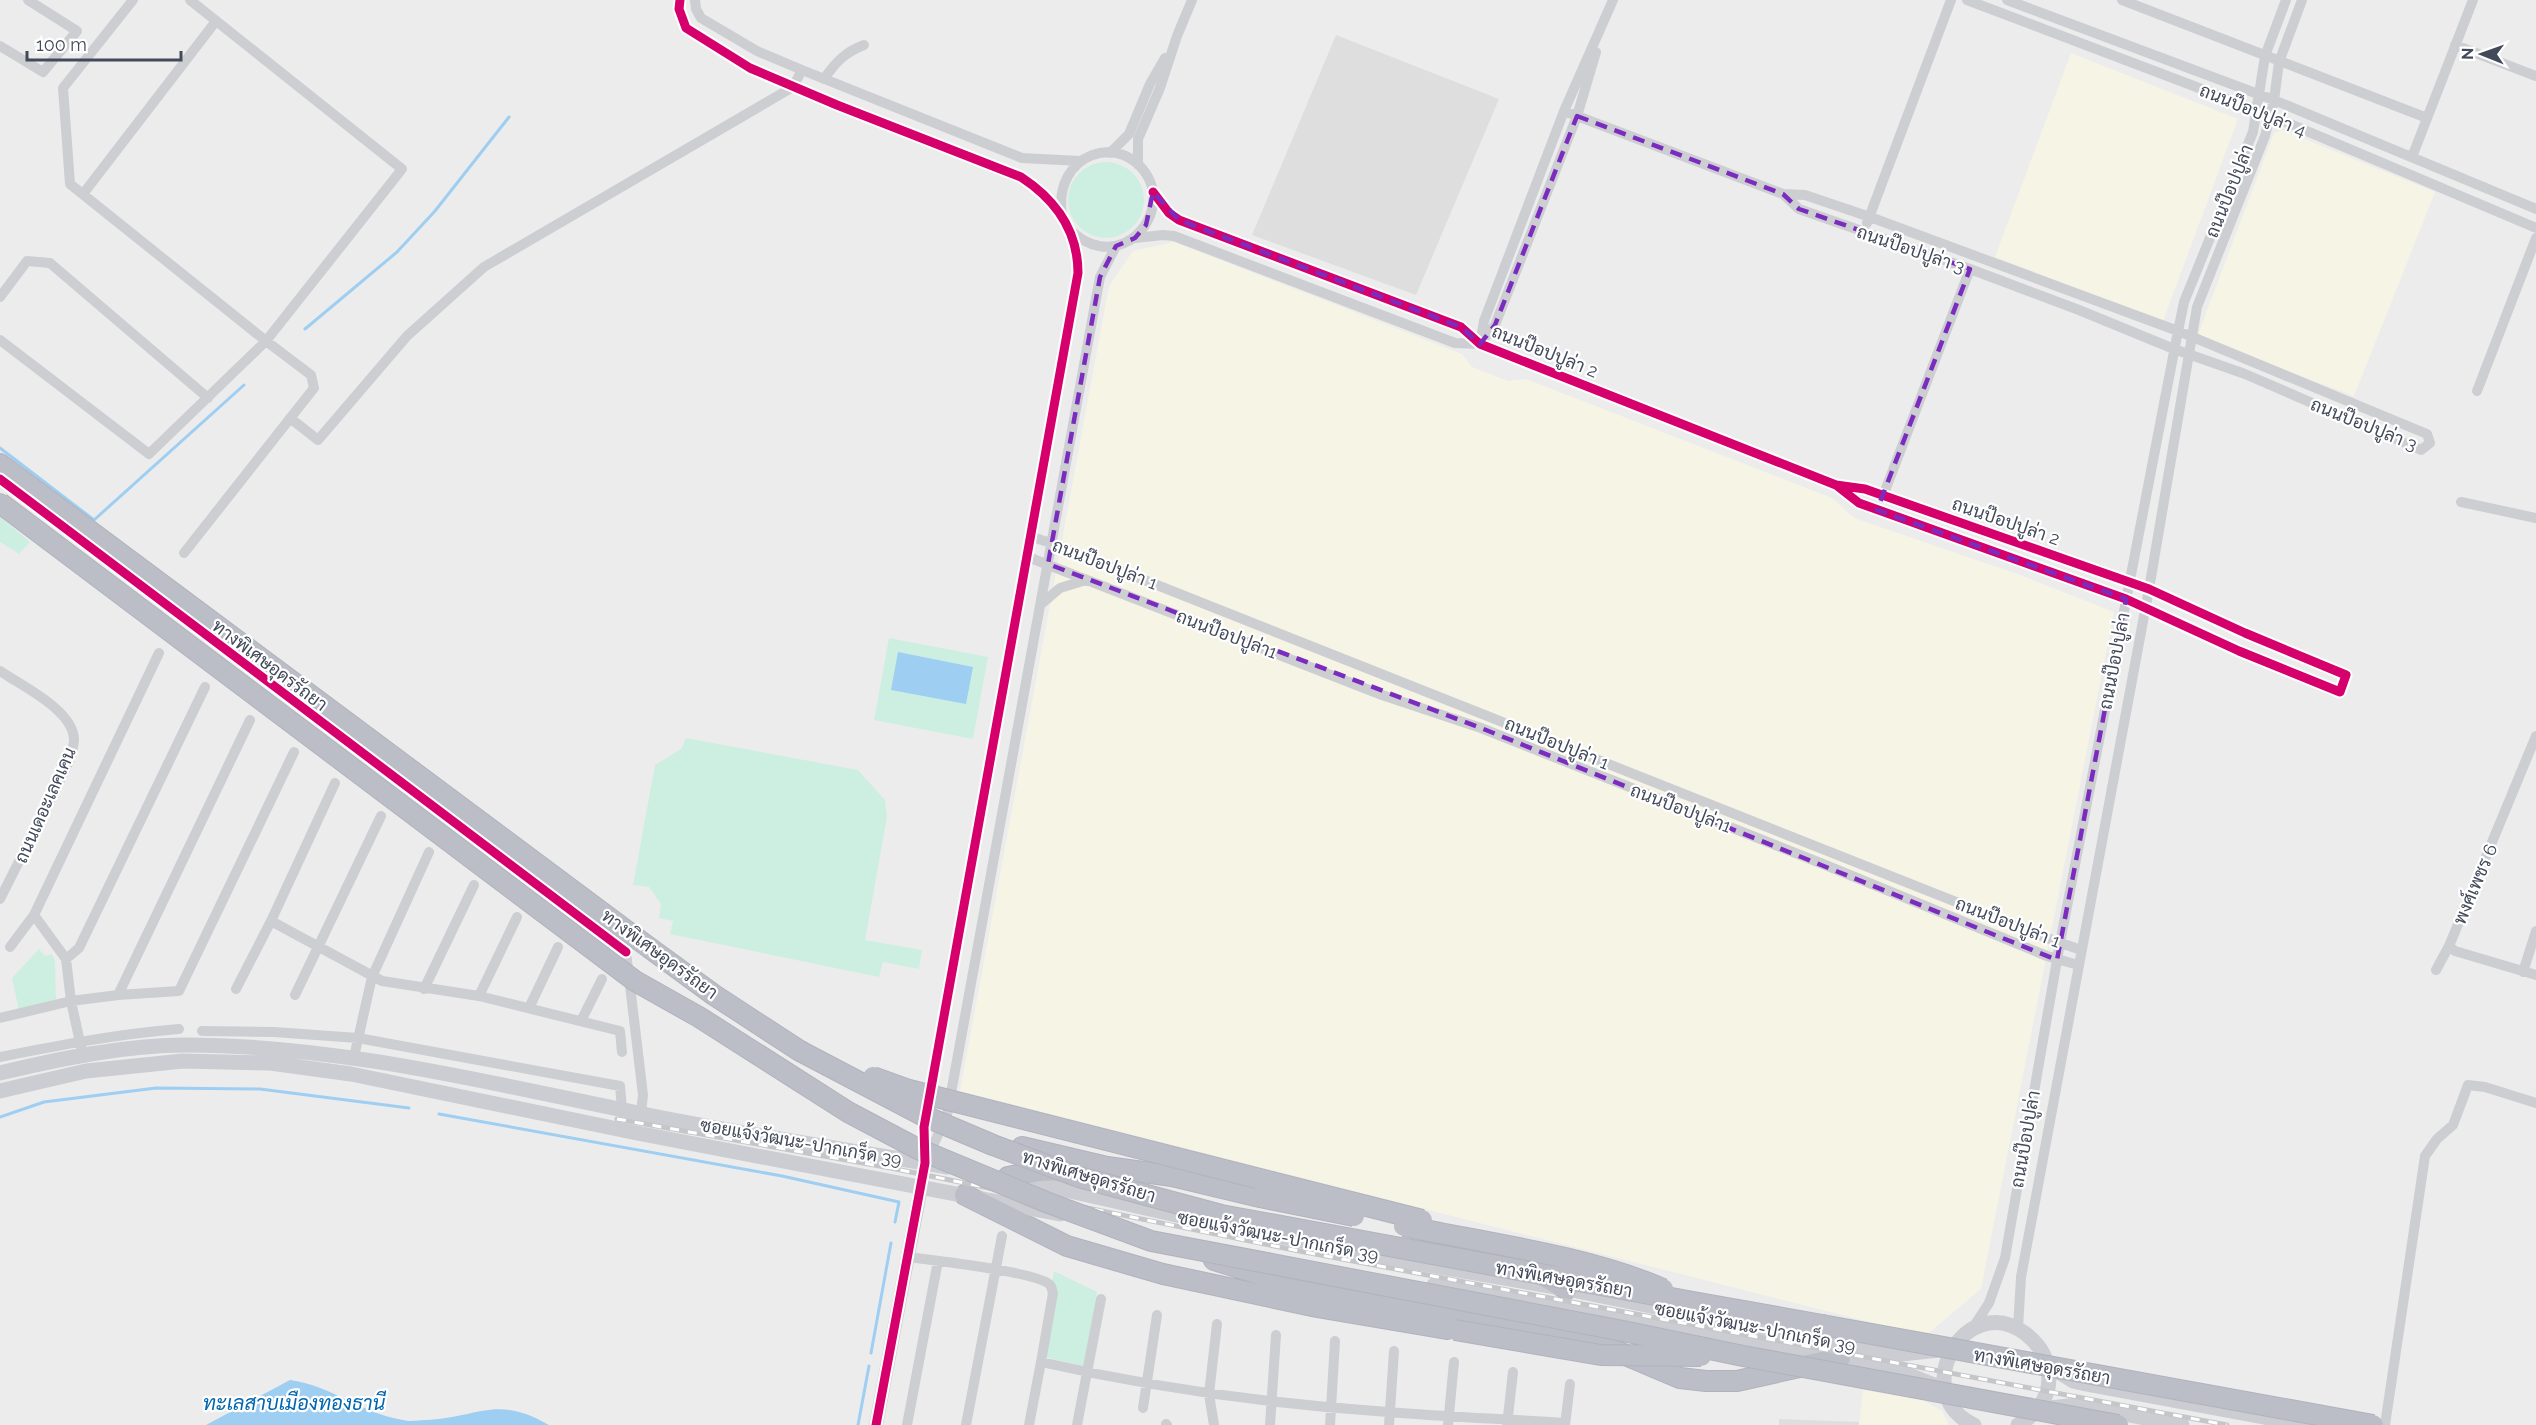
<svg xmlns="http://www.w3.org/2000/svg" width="2536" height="1425" font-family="Raleway,Sarabun,sans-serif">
	<rect width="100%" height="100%" fill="#edecec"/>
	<!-- commercial -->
	<path fill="#f6f4e5" d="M2071 53 2238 119 2163 321 1995 257Z
		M2282 130 2435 192 2354 396 2203 339 2199 332 2274 133Z
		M1174 242 1462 354 1472 367 1508 381 1526 379 1832 498 1854 518 2020 575 2114 612 1981 1289 1925 1336 960 1091 1109 286 1133 251Z
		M1863 1390 1923 1400 1942 1411 1949 1425H1859Z"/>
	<!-- education -->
	<path fill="#dedede" d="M1336 35 1499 99 1416 295 1252 235Z
		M1779 1419 1859 1422V1425H1779Z"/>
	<!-- green -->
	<path fill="#cdefe1" d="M1068 200a38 38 0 1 1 76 0a38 38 0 1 1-76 0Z
		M0 517 30 542 19 554 0 542Z
		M889 638 988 657 973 739 874 720Z
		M686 738 858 770 885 800 887 817 865 940 922 950 919 969 883 962 879 977 670 934 673 921 659 918 661 904 649 887 633 885 655 765 681 749Z
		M39 949 45 956 52 954 55 961 56 1002 19 1011 12 978Z
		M1054 1271 1097 1292 1084 1366 1039 1356Z"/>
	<!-- water -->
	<path fill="#9ecef1" d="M898 652 973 667 966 704 891 690Z
		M290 1380C330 1385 363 1414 403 1420 410 1422 418 1420 425 1420 479 1418 495 1394 549 1425H206Z"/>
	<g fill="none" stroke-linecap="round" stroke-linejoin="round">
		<!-- stream -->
		<path stroke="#9ecef1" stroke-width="3" d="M305 329 397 252 435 211 509 117
			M0 448 94 520 244 385
			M439 1114 782 1176 899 1202 895 1222
			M0 1117 44 1102 156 1088 260 1089 409 1108
			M871 1353 891 1243
			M858 1425 869 1366"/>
		<defs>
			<path id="motorway" d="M0 464 651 949 714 995 800 1051
				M1022 1147 1107 1167 1172 1176 1260 1197
				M1008 1177 1039 1171 1062 1170
				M965 1195 1067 1246 1163 1274 1317 1307 1447 1329
				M1483 1243 1567 1289
				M1214 1260 1320 1293 1595 1342 1680 1378 1706 1381H1737L1840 1358
				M1693 1302 1822 1325"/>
		</defs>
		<!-- motorway casing -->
		<use href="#motorway" stroke="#b0b3bd" stroke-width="22"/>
		<!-- minor -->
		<path stroke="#ccced2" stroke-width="10" d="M133 0 63 88 70 184 266 341 311 375 314 388 184 553
			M680 0 679 9 686 28 750 68 837 105 1021 177C1056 200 1078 231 1078 273L929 1098
			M695 0 696 9 701 18 757 51 802 70 1022 158 1080 161
			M1967 0 2257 110 2536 228
			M2007 0 2274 100 2536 209
			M2122 0 2427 118
			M2455 45 2536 76
			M0 46 43 72 77 31 28 0
			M824 79C835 63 845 52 864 45
			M1564 111 1783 194 1805 195 1870 217 2178 331 2427 434 2430 443 2421 450 2245 374 2174 349 2079 310 1970 269 1799 209 1783 194
			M1110 153 1129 134 1150 84 1165 58
			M2412 157 2473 0
			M1138 165V139L1160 88 1177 36 1192 0
			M1153 192 1169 213 1179 220 1461 327 1480 344 1836 485 1865 489 2149 589 2245 633 2346 675 2340 692 2239 651 2126 599 1859 503 1836 485
			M83 194 216 21
			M1062 214C1053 154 1121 130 1148 177 1166 210 1136 253 1099 246 1087 244 1080 238 1071 231
			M1867 223 1951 0
			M1135 238 1163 235 1174 236 1455 343 1480 344
			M0 297 27 261 50 263 208 398
			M0 340 149 454 266 341 402 169 190 0
			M1482 341 1495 325 1577 116 1596 52
			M1480 344 1484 321 1564 111 1613 0
			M2477 391 2536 238
			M290 418 318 440 407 336 484 267 793 87 802 70
			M0 479 626 952 643 1095 641 1113
			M1883 496 1970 269
			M2461 502 2536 518
			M1032 537 1051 543 2047 938 2081 950
			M1028 557 1382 695 1481 728 1823 864 2047 956 2078 965
			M1040 605 1060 588 1086 580
			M0 671C22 686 73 710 74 739 74 750 69 760 65 770L0 899
			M2536 736 2449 946 2455 951 2536 975
			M34 915 66 959 71 1001 81 1047
			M271 921 382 981 479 996 620 1031 622 1052
			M10 947 34 915 159 653
			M66 959 79 948 205 687
			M2436 970 2449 946
			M2523 972 2536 931
			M236 989 271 921 335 783
			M424 989 474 885
			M118 995 250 720
			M295 995 381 816
			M479 996 517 917
			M529 1008 558 947
			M0 1018 71 1001 118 995 179 991 294 752
			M581 1021 602 979
			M202 1031 274 1032 358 1038 620 1086 622 1109
			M0 1057C60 1045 118 1034 179 1029
			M354 1057 372 977 429 852
			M928 1157 947 1115 1100 277 1116 246
			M921 1187 925 1163 924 1127 927 1113
			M908 1257C930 1260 1039 1272 1050 1285 1052 1287 1052 1291 1053 1293L1041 1362C1155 1388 1271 1404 1388 1412 1447 1417 1506 1419 1565 1423
			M2018 1328 2021 1277 2149 589 2197 307 2265 136 2274 100 2279 62 2302 0
			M1972 1329 1989 1303 2005 1258 2060 943 2178 331 2184 302 2253 132 2265 56 2286 0
			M1143 1408 1157 1315
			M1166 1424 1167 1425
			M907 1425 938 1261
			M966 1425 1002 1236
			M1029 1425 1041 1362
			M1077 1425 1101 1299
			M1214 1425 1209 1394 1217 1324
			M1270 1425 1276 1335
			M1330 1425 1335 1341
			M1389 1425 1394 1351
			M1448 1425 1454 1362
			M1507 1425 1513 1372
			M1565 1425 1570 1384
			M2385 1425 2425 1156 2437 1139 2453 1125 2468 1085 2485 1087 2536 1103"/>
		<!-- tertiary -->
		<path stroke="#ccced2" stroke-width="14" d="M876 1425 921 1187"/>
		<!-- secondary -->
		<path stroke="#cbcdd2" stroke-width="15" d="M0 1073C59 1059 124 1045 186 1045 339 1045 489 1083 638 1113 740 1134 844 1149 947 1167
			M0 1091 86 1071 183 1061 270 1063 351 1074 637 1133 1060 1214
			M1012 1178 1203 1221 1371 1255 1567 1289 1892 1355 1939 1350
			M1434 1285 1840 1358 1899 1371 1934 1385
			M2057 1371 2073 1381 2086 1384 2307 1425
			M2050 1408 2077 1405 2182 1425
			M1974 1425C1907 1394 1965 1288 2026 1334 2040 1345 2049 1360 2049 1378 2049 1399 2035 1416 2018 1425"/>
		<!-- motorway -->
		<use href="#motorway" stroke="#bbbec6" stroke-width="20"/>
		<defs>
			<path id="rail" d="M617 1119 891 1168 1294 1250 2227 1425"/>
		</defs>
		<!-- rail casing -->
		<use href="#rail" stroke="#c4c6c9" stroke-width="5"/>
		<!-- rail -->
		<use href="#rail" stroke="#fff" stroke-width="3" stroke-dasharray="9" stroke-linecap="butt"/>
		<defs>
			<path id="motorway-bridge" d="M0 503 635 981 699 1017 848 1112 918 1149 1046 1202 1151 1241 1623 1331 1743 1356 2118 1425
				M800 1051 922 1115 993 1145 1079 1177 1221 1215 1693 1302
				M873 1077 909 1090 1422 1220
				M1260 1197 1354 1216
				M1404 1226C1486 1243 1587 1256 1663 1289
				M1822 1325 2373 1425
				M1455 1330 1601 1355 1701 1356"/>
		</defs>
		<!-- motorway-bridge casing -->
		<use href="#motorway-bridge" stroke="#b0b3bd" stroke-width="22" stroke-linecap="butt"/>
		<!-- motorway-bridge -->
		<use href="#motorway-bridge" stroke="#bbbec6" stroke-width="20"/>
		<defs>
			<path id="cycleway" d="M680 0 679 9 686 28 750 68 837 105 1021 177C1056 200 1078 231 1078 273L924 1127 925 1163 876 1425
				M1153 192 1169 213 1179 220 1461 327 1480 344 1836 485 1865 489 2149 589 2245 633 2346 675 2340 692 2239 651 2126 599 1859 503 1836 485
				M0 479 626 952"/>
		</defs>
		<!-- cycleway casing -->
		<use href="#cycleway" stroke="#fff" stroke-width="13"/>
		<!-- cycleway -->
		<use href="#cycleway" stroke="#d6006c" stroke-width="9"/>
	</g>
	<!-- marked area -->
	<path fill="none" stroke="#7b2cbf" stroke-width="4.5" stroke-dasharray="12 8" stroke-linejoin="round" d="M1577 116 1783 194 1799 209 1970 269 1877 510 2126 599 2057 960 1481 728 1048 564 1100 277 1116 246 1135 238 1146 225 1153 192 1179 220 1461 327 1480 344 1495 325Z"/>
	<g text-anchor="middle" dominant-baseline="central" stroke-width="4.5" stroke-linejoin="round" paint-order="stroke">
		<!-- street labels -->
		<g font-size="18" fill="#424a5a" stroke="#fff">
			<text transform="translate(2253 110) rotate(22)">ถนนป๊อปปูล่า 4</text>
			<text transform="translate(2229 191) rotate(-68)">ถนนป๊อปปูล่า</text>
			<text transform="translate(1911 249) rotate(19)">ถนนป๊อปปูล่า 3</text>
			<text transform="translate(1545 351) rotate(22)">ถนนป๊อปปูล่า 2</text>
			<text transform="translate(2364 424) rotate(22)">ถนนป๊อปปูล่า 3</text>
			<text transform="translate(2006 521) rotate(19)">ถนนป๊อปปูล่า 2</text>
			<text transform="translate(1105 564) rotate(21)">ถนนป๊อปปูล่า 1</text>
			<text transform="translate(1227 634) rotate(21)">ถนนป๊อปปูล่า1</text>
			<text transform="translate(2114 661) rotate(-79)">ถนนป๊อปปูล่า</text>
			<text transform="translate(270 665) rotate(37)">ทางพิเศษอุดรรัถยา</text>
			<text transform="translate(1557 743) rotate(22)">ถนนป๊อปปูล่า 1</text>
			<text transform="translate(45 805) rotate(-66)">ถนนเดอะเลคเคน</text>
			<text transform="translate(1681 808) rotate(21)">ถนนป๊อปปูล่า1</text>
			<text transform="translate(2475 884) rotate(-67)">พงศ์เพชร 6</text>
			<text transform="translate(2008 922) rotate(21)">ถนนป๊อปปูล่า 1</text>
			<text transform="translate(660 954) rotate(36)">ทางพิเศษอุดรรัถยา</text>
			<text transform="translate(2025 1139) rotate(-80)">ถนนป๊อปปูล่า</text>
			<text transform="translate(801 1142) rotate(10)">ซอยแจ้งวัฒนะ-ปากเกร็ด 39</text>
			<text transform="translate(1089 1176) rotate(17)">ทางพิเศษอุดรรัถยา</text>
			<text transform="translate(1278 1236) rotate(11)">ซอยแจ้งวัฒนะ-ปากเกร็ด 39</text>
			<text transform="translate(1564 1279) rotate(10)">ทางพิเศษอุดรรัถยา</text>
			<text transform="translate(1755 1327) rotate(11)">ซอยแจ้งวัฒนะ-ปากเกร็ด 39</text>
			<text transform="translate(2042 1366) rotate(10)">ทางพิเศษอุดรรัถยา</text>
		</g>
		<!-- water labels -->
		<g font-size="20" font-style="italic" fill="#0066af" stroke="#fff">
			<text x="294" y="1403">ทะเลสาบเมืองทองธานี</text>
		</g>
	</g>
	<!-- north arrow -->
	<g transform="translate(2482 54) rotate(271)" stroke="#ffffff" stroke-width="4.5" paint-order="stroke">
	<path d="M0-4.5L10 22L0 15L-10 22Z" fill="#424a5a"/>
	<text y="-9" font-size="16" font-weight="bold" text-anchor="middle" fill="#424a5a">N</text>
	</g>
	<!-- scale -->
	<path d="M27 51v9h154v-9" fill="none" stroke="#424a5a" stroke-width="3"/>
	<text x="36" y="51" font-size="18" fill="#424a5a" stroke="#ffffff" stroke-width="4.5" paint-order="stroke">100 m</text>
</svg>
